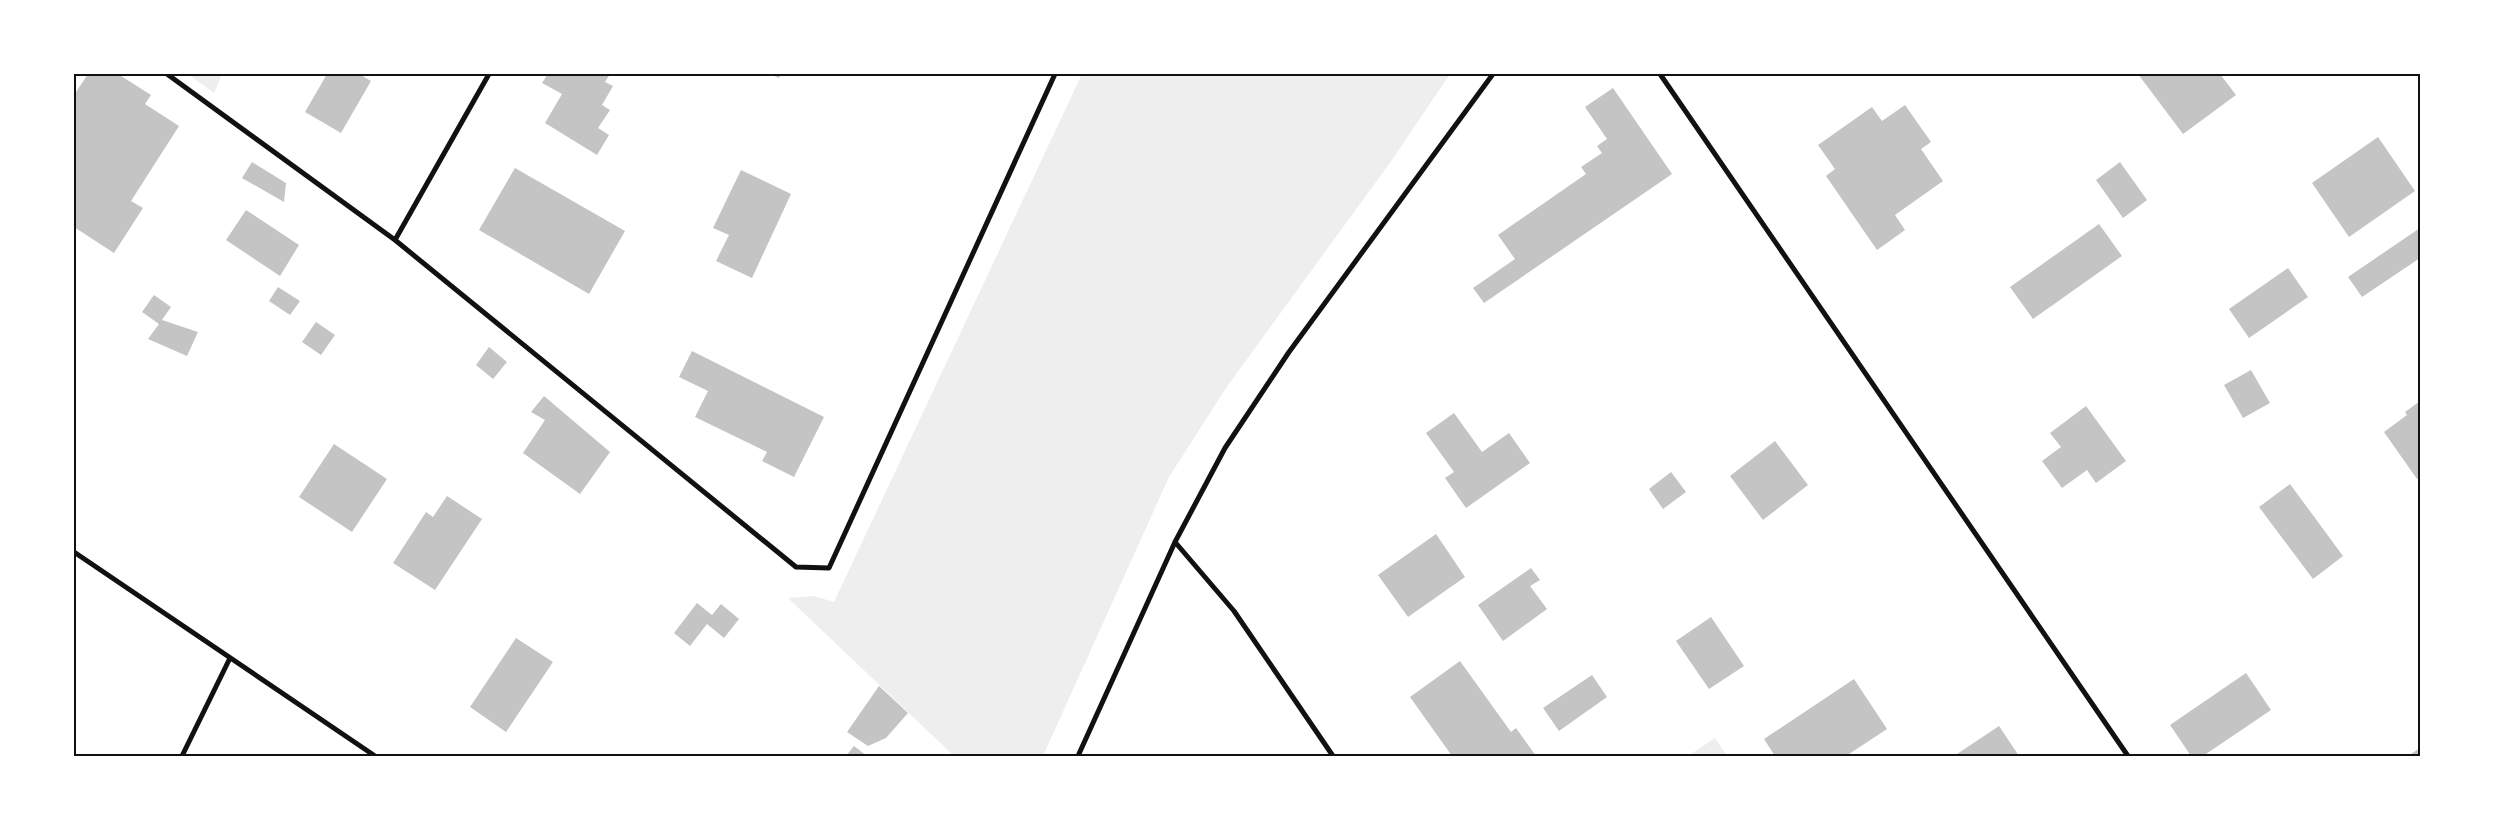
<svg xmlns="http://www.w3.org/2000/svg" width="2494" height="830" font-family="'PT Sans',sans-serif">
	<rect width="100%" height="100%" fill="#fff"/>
	<!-- green -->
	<path fill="#eee" d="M188 74H222L214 93Z
		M1082 74H1450L1392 160 1226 388 1169 477 1043 756H954L788 598 814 596 834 602Z
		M1715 738 1727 756H1688Z"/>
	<!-- building -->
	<path fill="#c4c4c4" d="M88 74H118L151 95 145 104 179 126 131 201 143 208 114 253 74 227V95Z
		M327 74H359L371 81 341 133 305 112Z
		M548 74H610L605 82 613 86 602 105 610 110 598 128 609 135 597 155 545 123 562 94 542 83Z
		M770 74H781L779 78Z
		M2138 74H2220L2236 95 2183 134Z
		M1613 88 1672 174 1484 303 1473 288 1515 259 1498 235 1586 174 1581 167 1602 153 1597 146 1607 139 1585 107Z
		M1905 105 1931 142 1921 149 1943 181 1895 215 1905 230 1877 250 1826 176 1835 169 1818 145 1872 107 1882 121Z
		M2378 137 2415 191 2349 237 2312 183Z
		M252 162 286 183 284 202 242 178Z
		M2120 162 2147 200 2123 218 2096 180Z
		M515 168 625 231 589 294 479 230Z
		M741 170 791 194 752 278 716 261 729 235 713 228Z
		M246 210 299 245 280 276 226 240Z
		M2099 224 2122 256 2033 319 2010 287Z
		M2420 228V258L2362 297 2348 277Z
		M2288 268 2308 297 2249 338 2229 309Z
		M278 287 300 301 290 315 269 301Z
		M154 295 171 307 162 320 198 332 187 356 148 339 159 324 142 312Z
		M316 322 335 335 321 355 302 342Z
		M489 347 507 362 493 379 476 365Z
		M692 351 824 417 794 477 762 461 767 452 695 417 708 391 679 377Z
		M2251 370 2270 403 2243 418 2224 385Z
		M544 396 610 452 580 494 523 453 545 420 531 412Z
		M2420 401V476L2417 479 2384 432 2407 415 2405 412Z
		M2086 406 2126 461 2096 483 2087 470 2062 488 2042 461 2061 447 2050 433Z
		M1454 413 1482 452 1509 433 1530 463 1466 508 1445 478 1454 472 1426 433Z
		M1775 441 1808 485 1763 520 1730 476Z
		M334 444 387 479 352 532 299 497Z
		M1671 472 1686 492 1663 509 1649 489Z
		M2290 484 2343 556 2313 579 2259 507Z
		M447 496 482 519 435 590 393 563 426 512 433 517Z
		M1436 534 1465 577 1408 617 1378 575Z
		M1531 568 1540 580 1530 586 1547 609 1503 641 1478 605Z
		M697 603 712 615 721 604 739 619 724 638 707 624 690 646 674 633Z
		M1711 617 1744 666 1709 689 1676 641Z
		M516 638 553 662 506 732 470 707Z
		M1460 661 1511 732 1516 728 1536 756H1452L1410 697Z
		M2246 673 2271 710 2203 756H2191L2170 725Z
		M1592 675 1607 697 1559 731 1543 708Z
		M1854 679 1887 729 1846 756H1775L1764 739Z
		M879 686 908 713 886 738 868 746 847 732Z
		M1999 726 2019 756H1954Z
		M854 746 867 756H846Z
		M2420 748V756H2408Z"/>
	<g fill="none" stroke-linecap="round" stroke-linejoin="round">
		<!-- minor -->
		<path stroke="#111" stroke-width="5" d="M167 74 395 240 796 567 829 568 1055 74
			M1660 74 2128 756
			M395 240 489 74
			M1175 542 1234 611 1333 756
			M74 552 375 756
			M182 756 230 658
			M1078 756 1175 542 1225 448 1289 352 1493 74"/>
	</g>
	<!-- border -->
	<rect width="2494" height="830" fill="none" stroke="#ffffff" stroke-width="150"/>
	<rect x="75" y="75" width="2344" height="680" fill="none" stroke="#111" stroke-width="2"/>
</svg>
